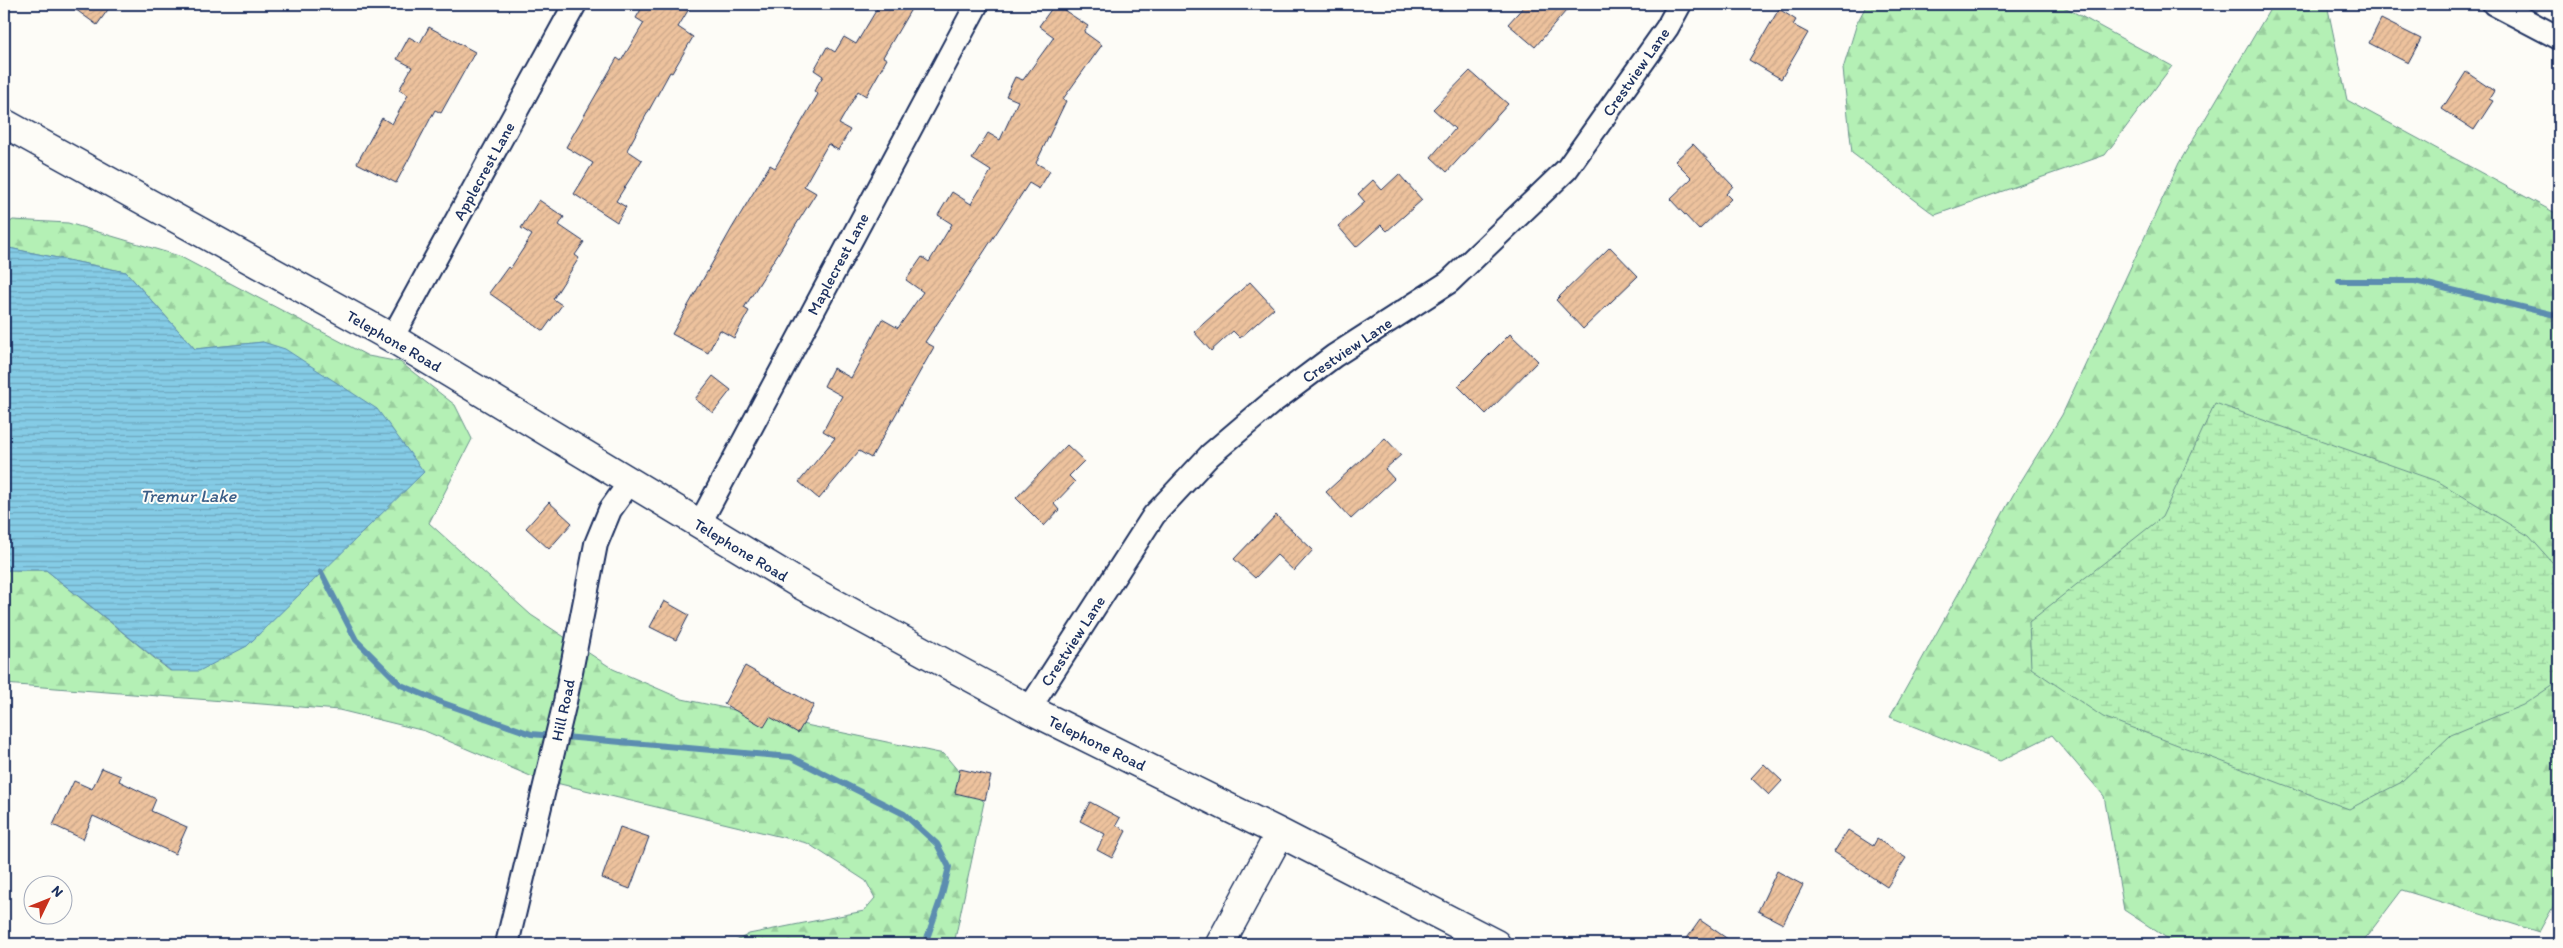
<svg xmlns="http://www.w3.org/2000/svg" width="2563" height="948" font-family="Itim,sans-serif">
	<defs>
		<pattern id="forest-firs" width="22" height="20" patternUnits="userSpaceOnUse" patternTransform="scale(1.25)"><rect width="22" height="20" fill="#b4f0b5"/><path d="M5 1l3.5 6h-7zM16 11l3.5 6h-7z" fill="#9ace9e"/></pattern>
		<pattern id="wetland-marsh" width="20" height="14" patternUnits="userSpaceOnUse" patternTransform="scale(1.25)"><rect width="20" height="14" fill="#b4f0b5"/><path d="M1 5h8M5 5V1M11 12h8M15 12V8" fill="none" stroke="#9ace9e"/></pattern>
		<pattern id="water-rules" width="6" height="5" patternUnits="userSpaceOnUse" patternTransform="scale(1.25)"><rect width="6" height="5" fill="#85cce6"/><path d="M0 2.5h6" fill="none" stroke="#6ca6be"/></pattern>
		<pattern id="building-hatch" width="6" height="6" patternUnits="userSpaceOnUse" patternTransform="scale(1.25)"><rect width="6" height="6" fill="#edc29d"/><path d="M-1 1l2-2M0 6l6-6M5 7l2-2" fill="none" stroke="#cba78a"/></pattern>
	</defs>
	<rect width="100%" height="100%" fill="#fdfcf7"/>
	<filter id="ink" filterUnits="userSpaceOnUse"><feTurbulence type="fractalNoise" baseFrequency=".02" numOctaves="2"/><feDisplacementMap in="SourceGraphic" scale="10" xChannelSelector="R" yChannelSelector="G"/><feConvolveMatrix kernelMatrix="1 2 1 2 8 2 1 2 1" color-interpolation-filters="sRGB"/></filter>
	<g filter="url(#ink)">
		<!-- forest -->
		<path fill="url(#forest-firs)" stroke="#68908a" d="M1867 4H2059L2172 66 2105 155 1935 215 1852 153 1843 69 1857 23Z
			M2273 4H2327L2347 100 2559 215V896L2539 932 2402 890 2361 944H2176L2124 910 2104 796 2052 735 2000 761 1890 717 2018 486 2062 415 2179 163Z
			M13 220 68 223 179 256 368 356 400 362 455 405 472 439 429 523 531 615 613 669 682 699 944 754 984 802 954 944H731L749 934 864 911 875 898 866 881 807 843 535 778 425 731 339 710 4 684V570H46L170 671 247 646 321 572 263 342 195 349 126 272 4 247V226Z"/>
		<!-- wetland -->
		<path fill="url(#wetland-marsh)" stroke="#68908a" d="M2215 403 2439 482 2529 536 2559 570V681L2523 705 2451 735 2400 783 2349 809 2103 717 2031 668 2029 622 2162 517Z"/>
		<!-- water -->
		<path fill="url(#water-rules)" stroke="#5b8db0" d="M4 247 126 272 195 349 263 342 285 349 377 409 424 472 247 646 199 671H171L46 570H4Z"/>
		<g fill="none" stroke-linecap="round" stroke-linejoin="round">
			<!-- stream -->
			<path stroke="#5b8db0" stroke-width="6" d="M2339 281H2415L2559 316
				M321 572 356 640 401 685 443 703 531 734 791 757 904 814 937 844 949 867 942 895 925 944"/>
		</g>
		<!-- building -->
		<path fill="url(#building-hatch)" stroke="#1b2f5e" d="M68 4H112L97 25Z
			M644 4H692L678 27 693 37 672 73 670 72 627 150 642 160 616 201 626 207 617 222 574 194 593 163 566 147 617 58 621 61 644 23 636 18Z
			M880 4H914L883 57 887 59 866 96 858 91 839 124 850 130 838 150 828 144 804 186 816 193 744 308 749 311 734 338 720 330 708 353 672 334 732 228 770 165 775 168 818 94 814 91 823 76 814 70 827 47 835 52 844 37 856 44Z
			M1055 4 1088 26 1084 32 1102 45 1063 99 1066 101 1036 163 1050 171 1039 189 1029 183 925 342 934 347 871 458 859 451 819 499 799 482 835 438 823 431 842 396 824 386 833 368 851 378 882 319 898 328 923 292 906 280 922 257 929 262 952 224 938 215 952 192 971 204 991 171 972 159 988 133 1000 140 1018 101 1006 96 1015 77 1023 80 1054 37 1039 26Z
			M1526 4H1572L1535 47 1508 24Z
			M1779 9 1796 20 1793 25 1808 33 1781 79 1749 60Z
			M2381 19 2421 39 2408 63 2369 43Z
			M429 27 475 52 441 113 435 110 396 183 357 163 382 118 392 124 408 95 399 90 412 67 397 59 409 37 420 43Z
			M1470 71 1508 104 1447 172 1431 157 1455 129 1433 109Z
			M2466 72 2494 91 2489 99 2493 101 2474 130 2442 109Z
			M1693 144 1733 186 1726 194 1731 199 1699 230 1670 199 1692 178 1675 161Z
			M1399 174 1422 200 1387 231 1381 225 1356 247 1338 226 1365 202 1358 194 1373 180 1382 190Z
			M539 200 564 217 559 225 584 242 575 255 579 258 553 299 562 305 543 331 489 293 508 267 510 269 532 235 521 228Z
			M1610 247 1638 276 1583 329 1556 300Z
			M1250 282 1274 308 1240 338 1233 331 1211 351 1194 332Z
			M1510 334 1538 361 1486 414 1458 386Z
			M713 376 731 390 713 413 695 399Z
			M1385 438 1401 455 1385 469 1394 479 1351 519 1326 492Z
			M1067 445 1084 461 1069 476 1075 482 1054 504 1059 510 1044 526 1016 498Z
			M549 502 572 523 549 549 526 528Z
			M1276 515 1313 550 1294 571 1277 555 1255 578 1234 559Z
			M664 601 689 615 676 640 650 627Z
			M745 666 814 705 798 733 770 717 764 727 724 704Z
			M1764 764 1782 781 1769 795 1751 778Z
			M102 768 121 776 119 781 156 799 151 811 187 827 175 854 93 816 83 839 53 825 74 781 92 789Z
			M960 769 991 776 985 800 955 793Z
			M1090 802 1120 818 1116 825 1126 831 1112 858 1097 850 1105 834 1080 821Z
			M620 827 649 837 630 889 602 878Z
			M1848 830 1873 846 1877 839 1906 858 1887 887 1834 852Z
			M1777 871 1803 885 1783 924 1758 911Z
			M1700 920 1735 944H1683Z"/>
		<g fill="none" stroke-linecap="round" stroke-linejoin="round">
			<defs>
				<path id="street" d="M2494 4 2559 38
					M392 338 575 4
					M699 525 977 4
					M1029 709 1154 515 1210 455 1270 404 1334 356 1449 282 1567 169 1667 28 1680 4
					M507 944 565 702 596 544 610 510 630 482"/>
				<path id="secondary" d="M4 123 392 338 801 585 1029 709 1280 833 1496 944
					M1220 944 1280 833"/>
			</defs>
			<!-- street casing -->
			<use href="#street" stroke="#1b2f5e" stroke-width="26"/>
			<!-- secondary casing -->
			<use href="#secondary" stroke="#1b2f5e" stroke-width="31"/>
			<!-- street -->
			<use href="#street" stroke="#fdfcf7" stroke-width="22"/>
			<!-- secondary -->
			<use href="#secondary" stroke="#fdfcf7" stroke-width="28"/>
		</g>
	</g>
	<g text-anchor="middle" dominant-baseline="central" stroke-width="4" stroke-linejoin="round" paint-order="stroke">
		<!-- street labels -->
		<g font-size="16" fill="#1b2f5e" stroke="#fdfcf7">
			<text transform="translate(1636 72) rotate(-55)">Crestview Lane</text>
			<text transform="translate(484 171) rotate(-61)">Applecrest Lane</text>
			<text transform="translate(838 264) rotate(-62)">Maplecrest Lane</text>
			<text transform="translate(394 341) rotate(30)">Telephone Road</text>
			<text transform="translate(1347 350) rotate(-34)">Crestview Lane</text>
			<text transform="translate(741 550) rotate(31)">Telephone Road</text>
			<text transform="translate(1073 641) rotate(-57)">Crestview Lane</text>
			<text transform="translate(563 710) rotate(-78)">Hill Road</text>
			<text transform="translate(1097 743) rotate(26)">Telephone Road</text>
		</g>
		<!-- water labels -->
		<g font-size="18" font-style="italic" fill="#3b5e87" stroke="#fdfcf7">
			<text x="188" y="496">Tremur Lake</text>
		</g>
	</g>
	<!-- margin -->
	<rect width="2563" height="948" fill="none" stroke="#fdfcf7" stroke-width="20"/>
	<rect x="10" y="10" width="2543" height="928" fill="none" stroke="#1b2f5e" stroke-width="2" filter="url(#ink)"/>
	<!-- north arrow -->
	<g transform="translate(48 900) rotate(47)"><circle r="24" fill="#fdfcf7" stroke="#a3aaba"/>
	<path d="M0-4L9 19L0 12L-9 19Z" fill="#c8321e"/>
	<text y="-8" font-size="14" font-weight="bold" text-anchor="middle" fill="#1b2f5e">N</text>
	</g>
</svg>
